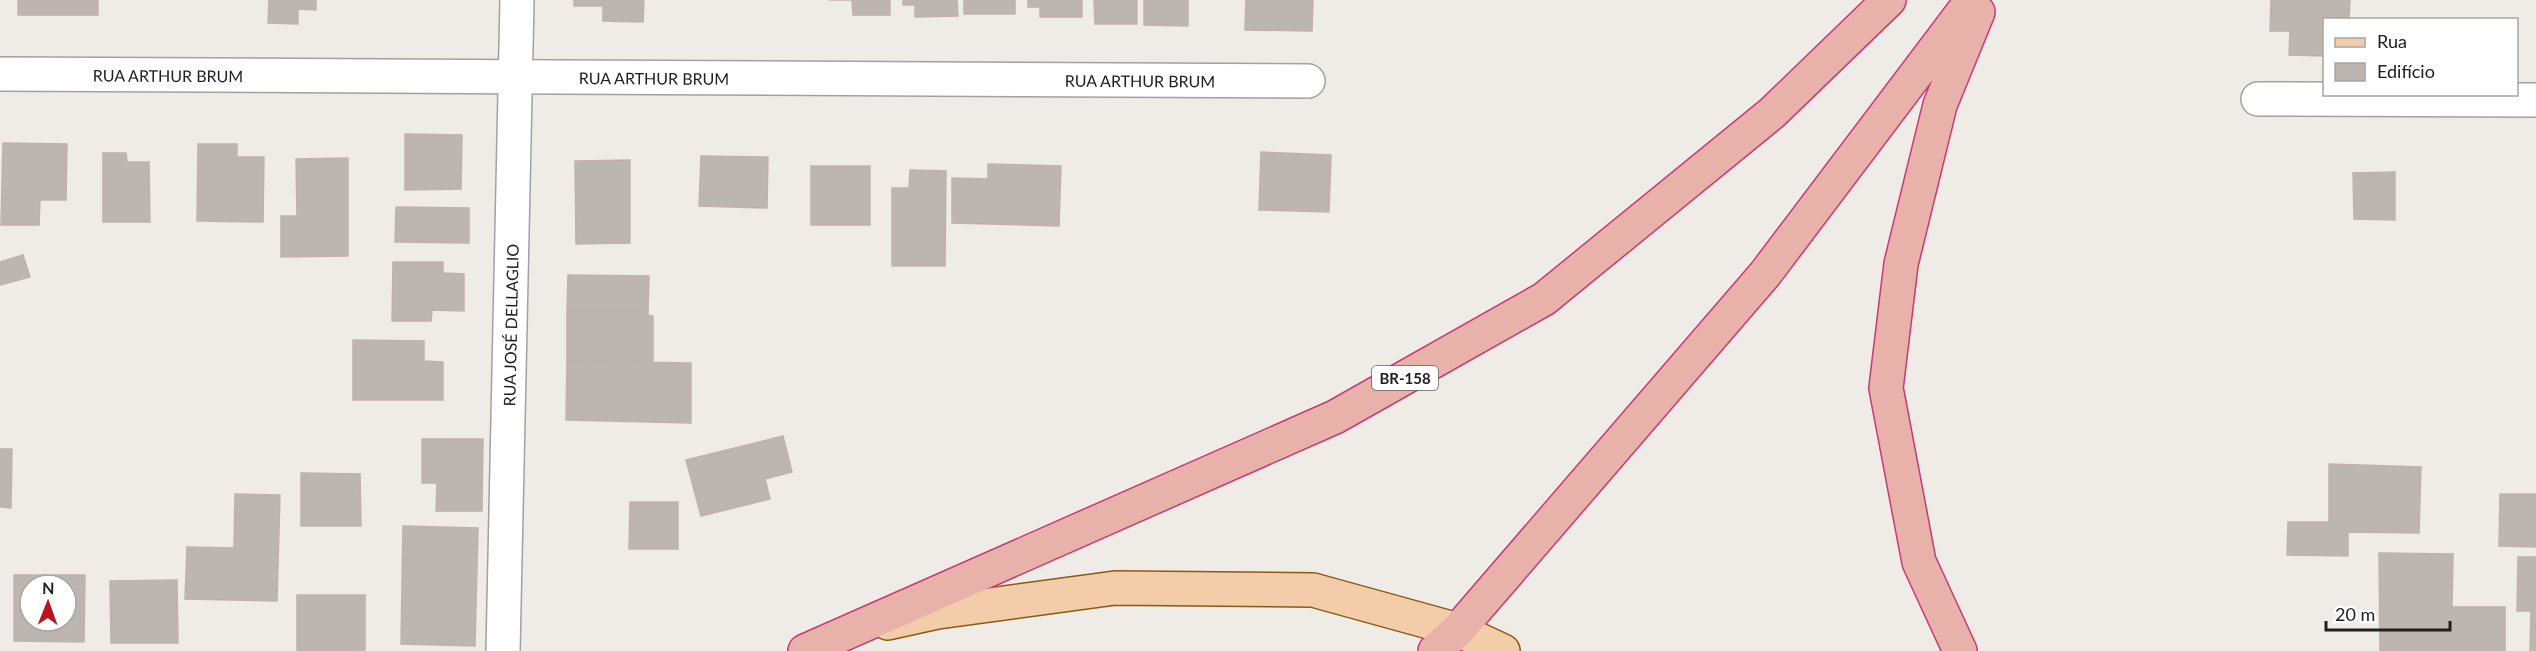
<svg xmlns="http://www.w3.org/2000/svg" width="2536" height="651" font-family="Lato,sans-serif">
	<rect width="100%" height="100%" fill="#efece7"/>
	<!-- building -->
	<path fill="#bcb5b0" stroke="#c0b2ab" stroke-width="1.5" fill-rule="evenodd" d="M18 0H98V15H18Z
		M269 0H316V10L298 9V24L268 23Z
		M574 0H644L643 22 603 21V6H574Z
		M829 0H890V15H853L852 0Z
		M903 0H957L958 16 915 17V5H903Z
		M964 0H1015V14H964Z
		M1028 0H1082V17H1040V7H1028Z
		M1094 0H1137V24H1095Z
		M1144 0H1188V26L1144 25Z
		M1246 0H1313L1312 31 1245 30Z
		M2271 0H2350L2349 20H2324V56L2289 55 2290 31H2270Z
		M405 134 462 135 461 189 405 190Z
		M3 143 67 144 66 200H40L39 225H1Z
		M198 144H237V157H264L263 222 197 221Z
		M1261 152 1331 155 1329 212 1259 210Z
		M103 153H126L127 162H149L150 222H103Z
		M701 156 768 157 767 208 699 206Z
		M348 158V256L281 257V216H297L296 159Z
		M630 160V243L576 244 575 161Z
		M988 164 1061 166 1059 226 952 223V178L988 179Z
		M811 166H870V225H811Z
		M910 170 946 171 945 266H892V188H909Z
		M2395 172V220L2354 219 2353 173Z
		M396 207 469 208V243L395 242Z
		M23 255 30 277 0 285V262Z
		M393 262H443V273L464 274V311L432 310 431 321H392Z
		M568 275 649 276 648 311H567Z
		M567 311H648V315L653 316V362L567 361Z
		M353 340 424 341V361L443 362V400H353Z
		M567 361 691 363V423L566 420Z
		M783 436 792 472 765 479 770 499 701 516 686 460Z
		M422 439H483L482 511H436L437 483H422Z
		M0 449H12L11 508 0 507Z
		M2329 464 2421 467 2419 533 2348 532V556L2287 555 2288 522H2329Z
		M301 473 360 474 361 526H301Z
		M235 494 280 495 277 601 185 599 187 547 234 548Z
		M2500 494H2536V547L2499 546Z
		M630 502H678V549H629Z
		M403 526 478 528 475 646 401 644Z
		M2379 553 2453 554 2452 607H2505V651H2380Z
		M2518 557H2536V651H2530L2531 611H2517Z
		M14 575H85L84 642 14 641ZM30 585H66V621H30Z
		M177 580 178 643H111L110 581Z
		M297 595H365V650L297 651Z"/>
	<g fill="none" stroke-linecap="round" stroke-linejoin="round">
		<defs>
			<g id="minor">
				<path id="s1" d="M0 74 1308 81"/>
				<path d="M2258 99 2536 100"/>
				<path id="s2" d="M503 651 517 0"/>
			</g>
			<path id="primary" d="M888 623 938 612 1115 588 1313 590 1458 630 1503 651"/>
			<path id="trunk" d="M805 651 1335 417 1544 299 1772 113 1889 0
				M1435 651 1458 630 1765 274 1972 0
				M1960 651 1919 562 1886 388 1901 264 1940 105 1978 12"/>
		</defs>
		<!-- minor casing -->
		<use href="#minor" stroke="#a1a1a1" stroke-width="36"/>
		<!-- primary casing -->
		<use href="#primary" stroke="#8c590f" stroke-width="36"/>
		<!-- trunk casing -->
		<use href="#trunk" stroke="#ca3875" stroke-width="36"/>
		<!-- minor -->
		<use href="#minor" stroke="#fff" stroke-width="33"/>
		<!-- primary -->
		<use href="#primary" stroke="#f3cda9" stroke-width="33"/>
		<!-- trunk -->
		<use href="#trunk" stroke="#e8b2aa" stroke-width="33"/>
	</g>
	<g text-anchor="middle" dominant-baseline="central" stroke-width="4.5" stroke-linejoin="round" paint-order="stroke">
		<!-- shield labels -->
		<rect fill="#fff" stroke="#636363" stroke-width="1.5" x="1372" y="366" width="66" height="24" rx="4.5"/>
		<g font-size="15" font-weight="bold" fill="#202020">
			<text x="1405" y="378">BR-158</text>
		</g>
		<!-- street labels -->
		<g font-size="16" fill="#202020" stroke="#fff">
			<text stroke="none"><textPath href="#s1" startOffset="168">RUA ARTHUR BRUM</textPath></text>
			<text stroke="none"><textPath href="#s1" startOffset="654">RUA ARTHUR BRUM</textPath></text>
			<text stroke="none"><textPath href="#s1" startOffset="1140">RUA ARTHUR BRUM</textPath></text>
			<text stroke="none"><textPath href="#s2" startOffset="326">RUA JOSÉ DELLAGLIO</textPath></text>
		</g>
	</g>
	<!-- legend -->
	<rect x="2323" y="18" width="195" height="78" fill="#ffffff" stroke="#a6a6a6" stroke-width="1.5"/>
	<rect x="2335" y="38" width="30" height="9" fill="#f3cda9" stroke="#a6a6a6" stroke-width="1.5"/>
	<text x="2377" y="48" font-size="18" fill="#202020">Rua</text>
	<rect x="2335" y="63" width="30" height="18" fill="#bcb5b0" stroke="#a6a6a6" stroke-width="1.5"/>
	<text x="2377" y="78" font-size="18" fill="#202020">Edifício</text>
	<!-- north arrow -->
	<g transform="translate(48 603) rotate(1)"><circle r="28" fill="#ffffff" stroke="#a6a6a6" stroke-width="1.5"/>
	<path d="M0-4.5L10 22L0 15L-10 22Z" fill="#bb1421"/>
	<text y="-9" font-size="16" font-weight="bold" text-anchor="middle" fill="#202020">N</text>
	</g>
	<!-- scale -->
	<path d="M2326 621v9h124v-9" fill="none" stroke="#202020" stroke-width="3"/>
	<text x="2335" y="621" font-size="18" fill="#202020" stroke="#ffffff" stroke-width="4.5" paint-order="stroke">20 m</text>
</svg>
